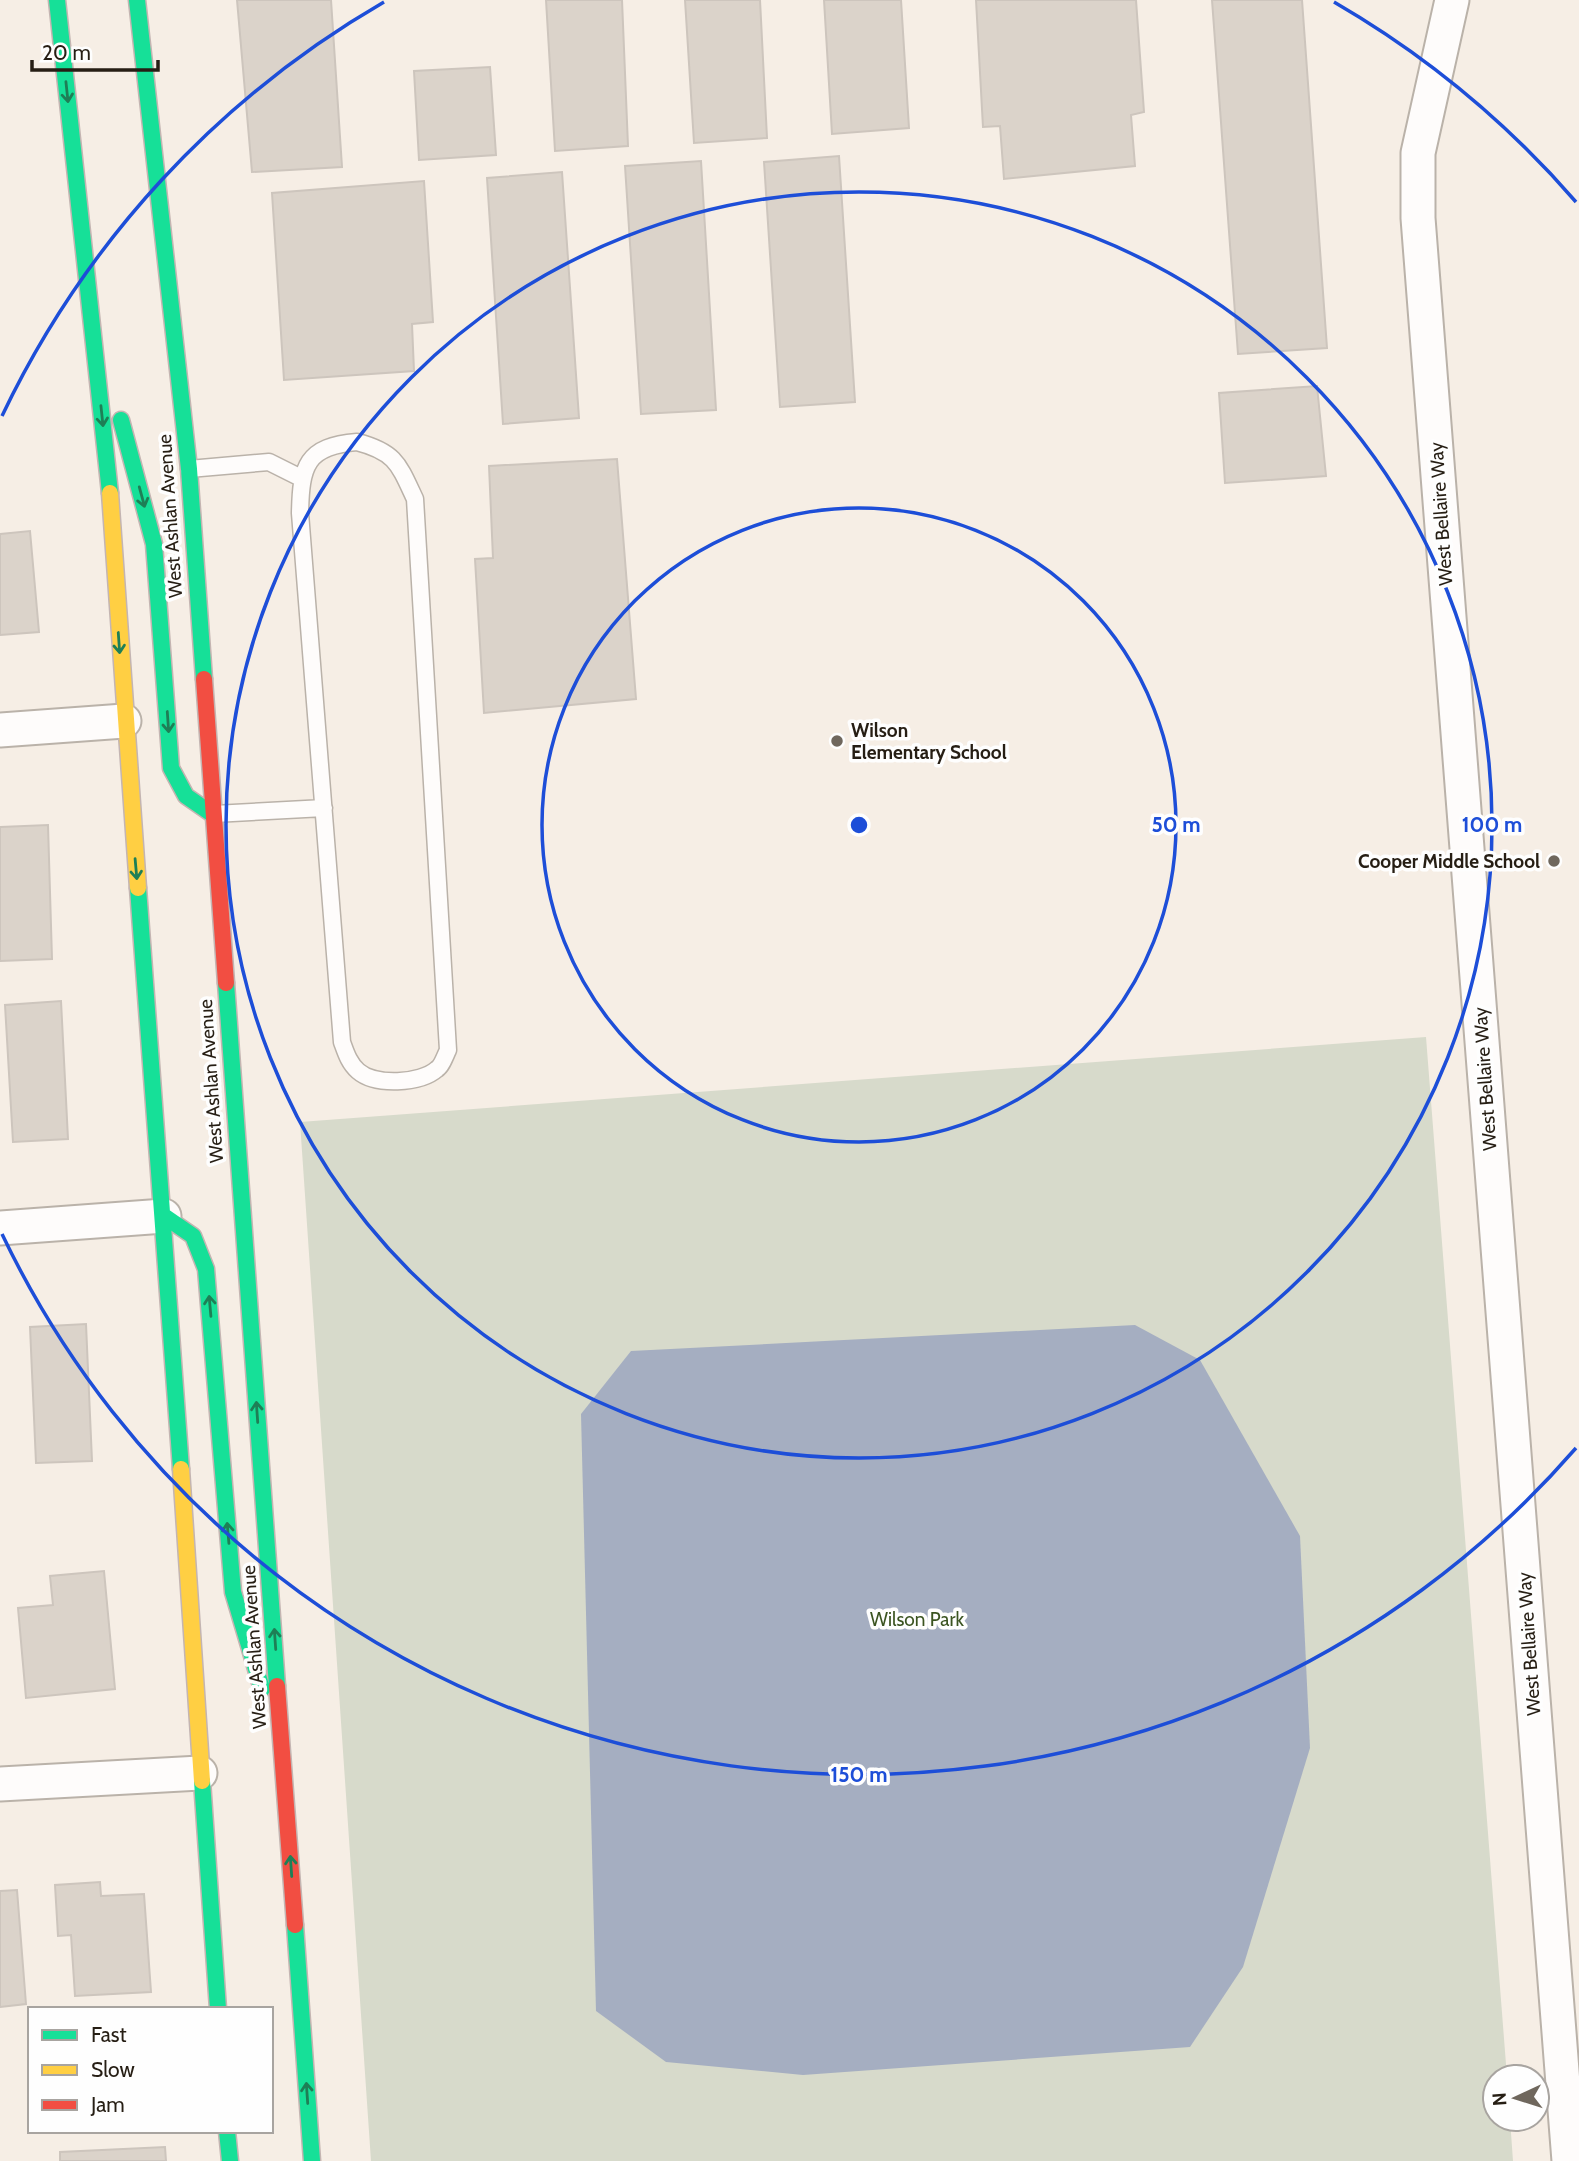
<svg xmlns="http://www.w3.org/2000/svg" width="1579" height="2161" font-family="Cabin,sans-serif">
	<rect width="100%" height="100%" fill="#f6eee5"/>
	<!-- green -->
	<path fill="#d7dacb" d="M1426 1037 1507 2077H1495V2119H1510L1513 2161H371L300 1122Z"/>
	<!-- water -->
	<path fill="#a5aec1" d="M1135 1325 1200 1360 1300 1536 1310 1748 1243 1967 1190 2047 803 2075 666 2062 596 2011 581 1414 631 1351Z"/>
	<!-- building -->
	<path fill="#dbd3ca" stroke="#cdc5bd" stroke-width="2" d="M237 0H331L342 167 252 172Z
		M546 0H622L628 146 555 151Z
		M685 0H760L767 138 694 143Z
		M824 0H901L909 128 832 134Z
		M976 0H1136L1144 112 1131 115 1135 166 1004 179 1000 126 983 127Z
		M1212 0H1302L1327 348 1238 354Z
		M490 67 496 155 419 160 414 71Z
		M839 156 855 402 780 407 764 162Z
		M701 161 716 410 641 414 625 166Z
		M562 172 579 418 503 424 487 178Z
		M424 181 433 322 412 324 414 371 284 380 272 193Z
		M1317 386 1326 476 1225 483 1219 393Z
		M617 459 636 699 484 713 475 559 493 558 489 466Z
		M30 531 39 632 0 635V534Z
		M48 825 52 959 0 961V827Z
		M61 1001 68 1139 13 1142 5 1005Z
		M86 1324 92 1461 36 1463 30 1327Z
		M104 1571 115 1689 26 1698 18 1608 53 1605 50 1576Z
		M100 1882 101 1896 144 1894 151 1992 75 1996 71 1935 58 1936 55 1885Z
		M17 1890 26 2004 0 2007V1891Z
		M165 2147 166 2161H60V2152Z"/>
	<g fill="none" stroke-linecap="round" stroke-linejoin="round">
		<defs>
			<path id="lane" d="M357 442C396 452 399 465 415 499L448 1050C445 1056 442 1066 437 1069 420 1084 375 1086 358 1071 349 1063 346 1053 342 1042L300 513C301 466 306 446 357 442Z
				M189 469 269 462 301 478
				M214 814 324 808"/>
			<path id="street" d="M1452 0 1418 153V218L1569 2161
				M0 730 124 721
				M0 1228 164 1216
				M0 1784 200 1773"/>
			<path id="fast" d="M57 0 110 493
				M137 0 189 469 204 679
				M121 420 154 544 171 768 186 796 212 814
				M138 888 181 1469
				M226 983 277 1686
				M164 1216 193 1236 206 1269 233 1592 262 1689
				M202 1781 218 2009
				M295 1925 312 2161
				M227 2131 230 2161"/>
			<path id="slow" d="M110 493 138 888
				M181 1469 202 1781"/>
			<path id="jam" d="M204 679 226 983
				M277 1686 295 1925"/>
		</defs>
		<!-- lane casing -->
		<use href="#lane" stroke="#bab2a9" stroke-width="19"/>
		<!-- street casing -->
		<use href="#street" stroke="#bab2a9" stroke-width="37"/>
		<!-- fast casing -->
		<use href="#fast" stroke="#c4b5b2" stroke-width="19"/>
		<!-- slow casing -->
		<use href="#slow" stroke="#c4b5b2" stroke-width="19"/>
		<!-- jam casing -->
		<use href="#jam" stroke="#c4b5b2" stroke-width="19"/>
		<!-- lane -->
		<use href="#lane" stroke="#fefcfb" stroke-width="16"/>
		<!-- street -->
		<use href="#street" stroke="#fefcfb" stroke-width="33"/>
		<!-- fast -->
		<use href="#fast" stroke="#16e098" stroke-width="16"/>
		<!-- slow -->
		<use href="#slow" stroke="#ffcf43" stroke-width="16"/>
		<!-- jam -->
		<use href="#jam" stroke="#f24e42" stroke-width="16"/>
	</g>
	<!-- one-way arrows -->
	<defs><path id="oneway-shaft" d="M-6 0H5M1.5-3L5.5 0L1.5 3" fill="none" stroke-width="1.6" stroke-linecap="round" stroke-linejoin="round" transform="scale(1.75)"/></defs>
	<g stroke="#1e7f56">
		<use href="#oneway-shaft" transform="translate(67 92) rotate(84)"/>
		<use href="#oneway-shaft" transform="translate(102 416) rotate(84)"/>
		<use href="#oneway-shaft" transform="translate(142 497) rotate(75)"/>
		<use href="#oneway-shaft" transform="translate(119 643) rotate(86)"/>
		<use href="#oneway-shaft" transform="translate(168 722) rotate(86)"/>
		<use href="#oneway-shaft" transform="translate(136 869) rotate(85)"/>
		<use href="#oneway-shaft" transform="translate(210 1306) rotate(-95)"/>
		<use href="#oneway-shaft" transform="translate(257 1412) rotate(-94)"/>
		<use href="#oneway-shaft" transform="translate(228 1533) rotate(-95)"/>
		<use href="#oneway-shaft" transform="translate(275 1639) rotate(-94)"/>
		<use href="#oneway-shaft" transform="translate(291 1866) rotate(-94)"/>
		<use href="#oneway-shaft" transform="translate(307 2093) rotate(-94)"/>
	</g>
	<!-- distance rings -->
	<g fill="none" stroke="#1d4ed8" stroke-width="3.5">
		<circle cx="859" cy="825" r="317"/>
		<circle cx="859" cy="825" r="633"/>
		<path d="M1576 1448A950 950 0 0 1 2 1234M2 416A950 950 0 0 1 384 2M1334 2A950 950 0 0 1 1576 202"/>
	</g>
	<!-- markers -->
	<g fill="#6f675d" stroke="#fefefe" stroke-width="2.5">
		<circle cx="837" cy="741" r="7"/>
		<circle cx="1554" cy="861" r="7"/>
	</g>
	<g text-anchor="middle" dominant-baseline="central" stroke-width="7" stroke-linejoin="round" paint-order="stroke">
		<!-- street labels -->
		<g font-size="19" fill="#261e14" stroke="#fefefe">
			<text transform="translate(1441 514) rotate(-94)">West Bellaire Way</text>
			<text transform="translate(170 516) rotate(-94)">West Ashlan Avenue</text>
			<text transform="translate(1485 1079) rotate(-94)">West Bellaire Way</text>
			<text transform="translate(211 1081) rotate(-94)">West Ashlan Avenue</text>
			<text transform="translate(1529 1644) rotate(-94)">West Bellaire Way</text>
			<text transform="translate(254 1647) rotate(-94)">West Ashlan Avenue</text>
		</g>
		<!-- poi labels -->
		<g font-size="19" font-weight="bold" fill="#261e14" stroke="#fefefe" text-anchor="start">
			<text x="851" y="730">Wilson<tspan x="851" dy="22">Elementary School</tspan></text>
			<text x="1540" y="861" text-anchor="end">Cooper Middle School</text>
		</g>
		<!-- park labels -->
		<g font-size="19" fill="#3b5421" stroke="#fefefe">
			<text x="917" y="1619">Wilson Park</text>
		</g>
	</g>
	<circle cx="859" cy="825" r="10" fill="#1d4ed8" stroke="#fefefe" stroke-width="3.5"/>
	<g font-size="21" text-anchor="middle" font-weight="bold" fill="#1d4ed8" stroke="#fefefe" stroke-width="7" stroke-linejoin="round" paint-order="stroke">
		<text x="1176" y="832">50 m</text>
		<text x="1492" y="832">100 m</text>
		<text x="859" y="1782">150 m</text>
	</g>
	<!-- legend -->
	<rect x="28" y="2007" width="245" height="126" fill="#fefefe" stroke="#a8a4a0" stroke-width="2"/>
	<rect x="42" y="2030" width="35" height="10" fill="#16e098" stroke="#a8a4a0" stroke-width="2"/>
	<text x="91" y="2042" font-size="21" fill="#261e14">Fast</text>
	<rect x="42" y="2065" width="35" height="10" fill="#ffcf43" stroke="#a8a4a0" stroke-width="2"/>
	<text x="91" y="2077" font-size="21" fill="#261e14">Slow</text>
	<rect x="42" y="2100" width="35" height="10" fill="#f24e42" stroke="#a8a4a0" stroke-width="2"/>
	<text x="91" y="2112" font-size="21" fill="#261e14">Jam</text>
	<!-- north arrow -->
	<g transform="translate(1516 2098) rotate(266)"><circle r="33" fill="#fefefe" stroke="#a8a4a0" stroke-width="2"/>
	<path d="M0-5L12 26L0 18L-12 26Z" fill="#6f675d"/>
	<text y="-10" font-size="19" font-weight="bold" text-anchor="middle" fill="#261e14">N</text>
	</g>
	<!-- scale -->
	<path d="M32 60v10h126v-10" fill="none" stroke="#261e14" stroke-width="3.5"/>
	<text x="42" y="60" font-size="21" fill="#261e14" stroke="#fefefe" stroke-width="5" paint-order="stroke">20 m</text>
</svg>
